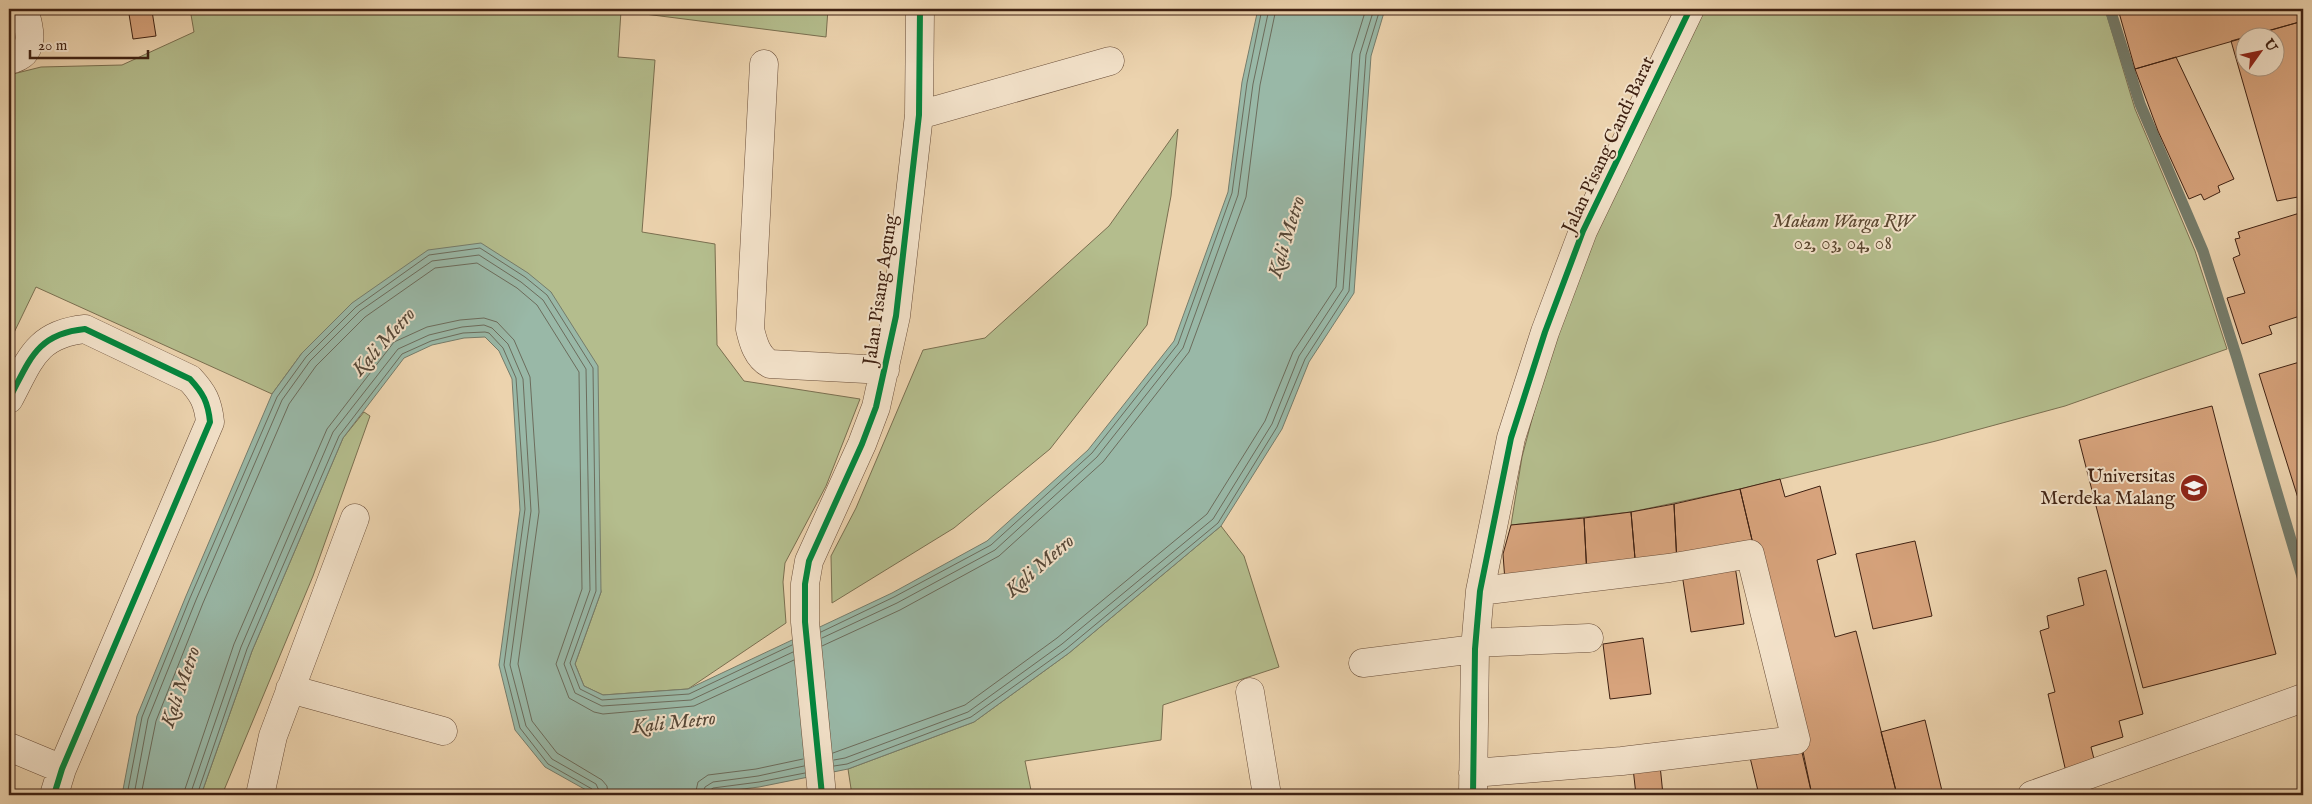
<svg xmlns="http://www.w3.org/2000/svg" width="2312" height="804" font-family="'IM FELL English',serif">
	<rect width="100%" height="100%" fill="#ecd3ae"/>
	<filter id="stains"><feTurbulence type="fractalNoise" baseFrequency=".004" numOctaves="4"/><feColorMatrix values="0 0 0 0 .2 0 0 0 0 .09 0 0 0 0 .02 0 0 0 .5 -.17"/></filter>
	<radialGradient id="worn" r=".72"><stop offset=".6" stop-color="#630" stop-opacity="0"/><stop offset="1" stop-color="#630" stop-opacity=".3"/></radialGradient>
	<!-- green -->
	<path fill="#b4bd8d" stroke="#7a6f50" d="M190 9H828L826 37 621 11 618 57 655 60 642 232 715 244 717 345 744 381 860 399 826 486 785 563 783 582 786 623 688 689 603 695 584 686 575 664 601 592 551 292 302 353 272 394 36 287 9 343V75L41 67 122 65 194 32Z
		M1703 9H2105L2135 109 2195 251 2227 349 2065 406 1936 441 1740 489 1631 512 1511 525 1522 457 1541 385 1589 242Z
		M1178 129 1171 196 1147 325 1050 449 954 528 832 603 831 556 856 508 923 350 985 338 1109 226Z
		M364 412 370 416 313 576 222 795H201L252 651 343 438Z
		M1221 526 1244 556 1279 667 1163 705 1161 740 1025 761 1032 795H852L848 769 974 722 1069 653Z"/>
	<!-- water -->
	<path fill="#99b8a7" stroke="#757c6b" d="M1258 9H1385L1371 56 1354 293 1309 362 1282 429 1221 526 1069 653 974 722 848 769 759 787 695 795H595L545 767 515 730 499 665 520 510 512 379 499 351 485 337 464 338 432 345 404 358 343 438 252 651 201 795H122L137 716 186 596 272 394 302 353 352 303 428 250 481 243 528 273 551 292 598 366 601 592 575 664 584 686 603 695 688 689 892 593 987 541 1088 450 1174 341 1228 192 1242 82Z"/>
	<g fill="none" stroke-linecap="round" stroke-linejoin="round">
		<!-- shore -->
		<path stroke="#6c6c5c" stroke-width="1" d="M821 632 894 597 991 545 1092 453 1178 344 1232 193 1247 83 1262 9
			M822 638 897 603 995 550 1097 457 1183 348 1238 195 1253 84 1269 9
			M822 646 900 610 999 556 1103 462 1189 352 1246 197 1260 85 1276 9
			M833 753 965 705 1057 638 1207 514 1265 421 1293 352 1336 287 1352 54 1366 9
			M834 760 845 758 968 712 1062 644 1213 519 1272 424 1299 356 1343 289 1360 54 1374 9
			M834 766 847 764 971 717 1066 649 1218 523 1277 427 1305 359 1349 291 1366 55 1380 9
			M127 795 142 717 190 598 277 397 306 357 356 307 429 255 480 248 525 277 547 295 593 368 596 591 570 663 580 689 602 700 689 694 792 645
			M134 795 148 719 196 600 282 400 310 361 360 311 432 261 479 255 521 282 543 300 586 369 590 590 564 664 575 693 602 706 691 700 793 652
			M141 795 156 721 203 603 289 404 316 366 365 317 435 268 477 263 517 288 537 305 579 372 582 589 556 664 569 698 594 712 603 714 694 706 794 660
			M183 795 234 644 327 429 394 342 427 327 460 320 484 318 497 322 514 340 530 377 539 512 518 664 532 721 557 753 602 780 607 786 608 795
			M190 795 241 647 333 432 398 349 429 335 462 327 484 325 492 328 508 344 523 379 531 511 510 665 526 726 552 759 596 784 601 795
			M197 795 247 649 339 436 402 354 431 341 463 333 485 332 489 333 503 348 516 378 525 509 504 665 520 728 548 764 592 789 595 795
			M695 795 698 782 708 775 756 769 803 759
			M702 795 705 787 713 782 758 776 804 766
			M709 795V791L713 788 759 782 805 773"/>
		<!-- stream -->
		<path stroke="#757c6b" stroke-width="11" d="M2110 9 2140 104 2203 251 2237 358 2303 580"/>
	</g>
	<!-- building -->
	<path fill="#d7a37c" stroke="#3f2112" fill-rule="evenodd" d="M2118 9H2303V21L2135 69Z
		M152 11 156 36 133 39 129 14Z
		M2303 21V196L2277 201 2231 41ZM2244 38H2274V68H2244Z
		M2176 57 2234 179 2218 186 2220 192 2204 200 2201 194 2189 199 2158 131 2135 69Z
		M2303 212V315L2269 326 2272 334 2242 344 2227 298 2245 293 2233 258 2240 255 2235 239 2240 238 2238 232Z
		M2303 361V514L2259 374Z
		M2212 406 2276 654 2143 688 2079 440Z
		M1780 479 1785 497 1820 486 1836 554 1817 560 1835 637 1856 631 1897 795H1812L1740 489Z
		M1740 489 1754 548 1677 564 1674 504Z
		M1674 504 1677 564 1636 570 1631 512Z
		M1631 512 1636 570 1587 576 1584 518Z
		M1584 518 1587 576 1505 581 1503 554 1511 525Z
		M1915 541 1932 616 1873 629 1856 554Z
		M1735 566 1744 624 1691 632 1682 574Z
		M2106 570 2143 714 2119 721 2123 737 2091 747 2095 763 2066 772 2048 694 2055 692 2040 631 2049 628 2047 616 2084 605 2078 578Z
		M1643 638 1651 694 1610 699 1603 644Z
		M1925 720 1943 795H1897L1881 732Z
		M1801 742 1812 795H1759L1748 749Z
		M1660 765 1663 795H1636L1633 768Z"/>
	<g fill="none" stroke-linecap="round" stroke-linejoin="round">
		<defs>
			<path id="minor" d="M9 60C37 54 30 30 24 9
				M764 64 750 329C753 342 757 357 770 364L885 370
				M919 115 1110 61
				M9 399C30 360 36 334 85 329L190 379C203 393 208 402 210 422L62 769 54 795
				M1475 643 1589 638
				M1363 663 1475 649
				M290 689 443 731
				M1250 692 1267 795
				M9 747 62 769
				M1473 773 1622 761 1796 740 1750 554 1669 568 1480 591
				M260 795 273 736 355 518
				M822 795 805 622V584L809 561 862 444 876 407 896 316 919 115 920 9
				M1473 795 1475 649 1480 591 1511 438 1545 332 1583 231 1690 9
				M2032 795 2303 698"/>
		</defs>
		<!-- minor casing -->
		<use href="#minor" stroke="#6a4e39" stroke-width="29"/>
		<!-- minor -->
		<use href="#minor" stroke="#f3e2ca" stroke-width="28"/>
		<defs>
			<path id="cycleway" d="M9 399C30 360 36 334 85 329L190 379C203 393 208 402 210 422L62 769 54 795
				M822 795 805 622V584L809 561 862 444 876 407 896 316 919 115 920 9
				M1473 795 1475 649 1480 591 1511 438 1545 332 1583 231 1690 9"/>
		</defs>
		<!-- cycleway casing -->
		<use href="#cycleway" stroke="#f3e2ca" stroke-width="9"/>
		<!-- cycleway -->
		<use href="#cycleway" stroke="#00873e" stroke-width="6"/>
	</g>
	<!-- icons -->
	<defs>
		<symbol id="university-disc" viewBox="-11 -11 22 22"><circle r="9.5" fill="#8f2418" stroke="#f3e2ca"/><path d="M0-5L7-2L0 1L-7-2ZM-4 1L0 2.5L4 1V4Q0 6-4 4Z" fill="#fff"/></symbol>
	</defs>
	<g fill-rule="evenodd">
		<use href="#university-disc" x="2178" y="472" width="32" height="32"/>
	</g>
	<g text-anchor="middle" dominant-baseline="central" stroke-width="4" stroke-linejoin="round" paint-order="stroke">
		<!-- street labels -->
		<g font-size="19" fill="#3f2112" stroke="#f3e2ca">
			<text transform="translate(1609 145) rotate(-65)">Jalan Pisang Candi Barat</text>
			<text transform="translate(881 290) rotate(-82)">Jalan Pisang Agung</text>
		</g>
		<!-- park labels -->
		<g font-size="19" font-style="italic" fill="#5c4831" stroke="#f3e2ca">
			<text x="1843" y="222">Makam Warga RW<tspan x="1843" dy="22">02, 03, 04, 08</tspan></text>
		</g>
		<!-- poi labels -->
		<g font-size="19" fill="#3f2112" stroke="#f3e2ca" text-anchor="end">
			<text x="2175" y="477">Universitas<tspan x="2175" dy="22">Merdeka Malang</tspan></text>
		</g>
		<!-- water labels -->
		<g font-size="20" font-style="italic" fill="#564737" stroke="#f3e2ca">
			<text transform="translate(1287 237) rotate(-73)">Kali Metro</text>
			<text transform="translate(384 342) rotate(-48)">Kali Metro</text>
			<text transform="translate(1040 566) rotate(-41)">Kali Metro</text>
			<text transform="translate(181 687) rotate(-71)">Kali Metro</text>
			<text transform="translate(674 723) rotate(-6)">Kali Metro</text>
		</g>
	</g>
	<!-- margin -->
	<rect width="2312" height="804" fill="none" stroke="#ecd3ae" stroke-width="30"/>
	<rect x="10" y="10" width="2292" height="784" fill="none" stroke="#3f2112" stroke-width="2.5"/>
	<rect x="15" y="15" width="2282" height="774" fill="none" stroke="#3f2112"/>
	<!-- north arrow -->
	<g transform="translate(2260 52) rotate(57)"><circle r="24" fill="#f3e2ca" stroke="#ab9580"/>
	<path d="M0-4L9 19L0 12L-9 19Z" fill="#8f2418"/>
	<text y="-8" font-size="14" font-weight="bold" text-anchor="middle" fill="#3f2112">U</text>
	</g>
	<!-- scale -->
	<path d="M30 50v8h118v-8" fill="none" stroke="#3f2112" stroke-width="2.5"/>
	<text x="38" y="50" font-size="15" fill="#3f2112" stroke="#f3e2ca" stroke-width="4" paint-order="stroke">20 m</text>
	<rect width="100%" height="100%" filter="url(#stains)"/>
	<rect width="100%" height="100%" fill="url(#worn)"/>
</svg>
